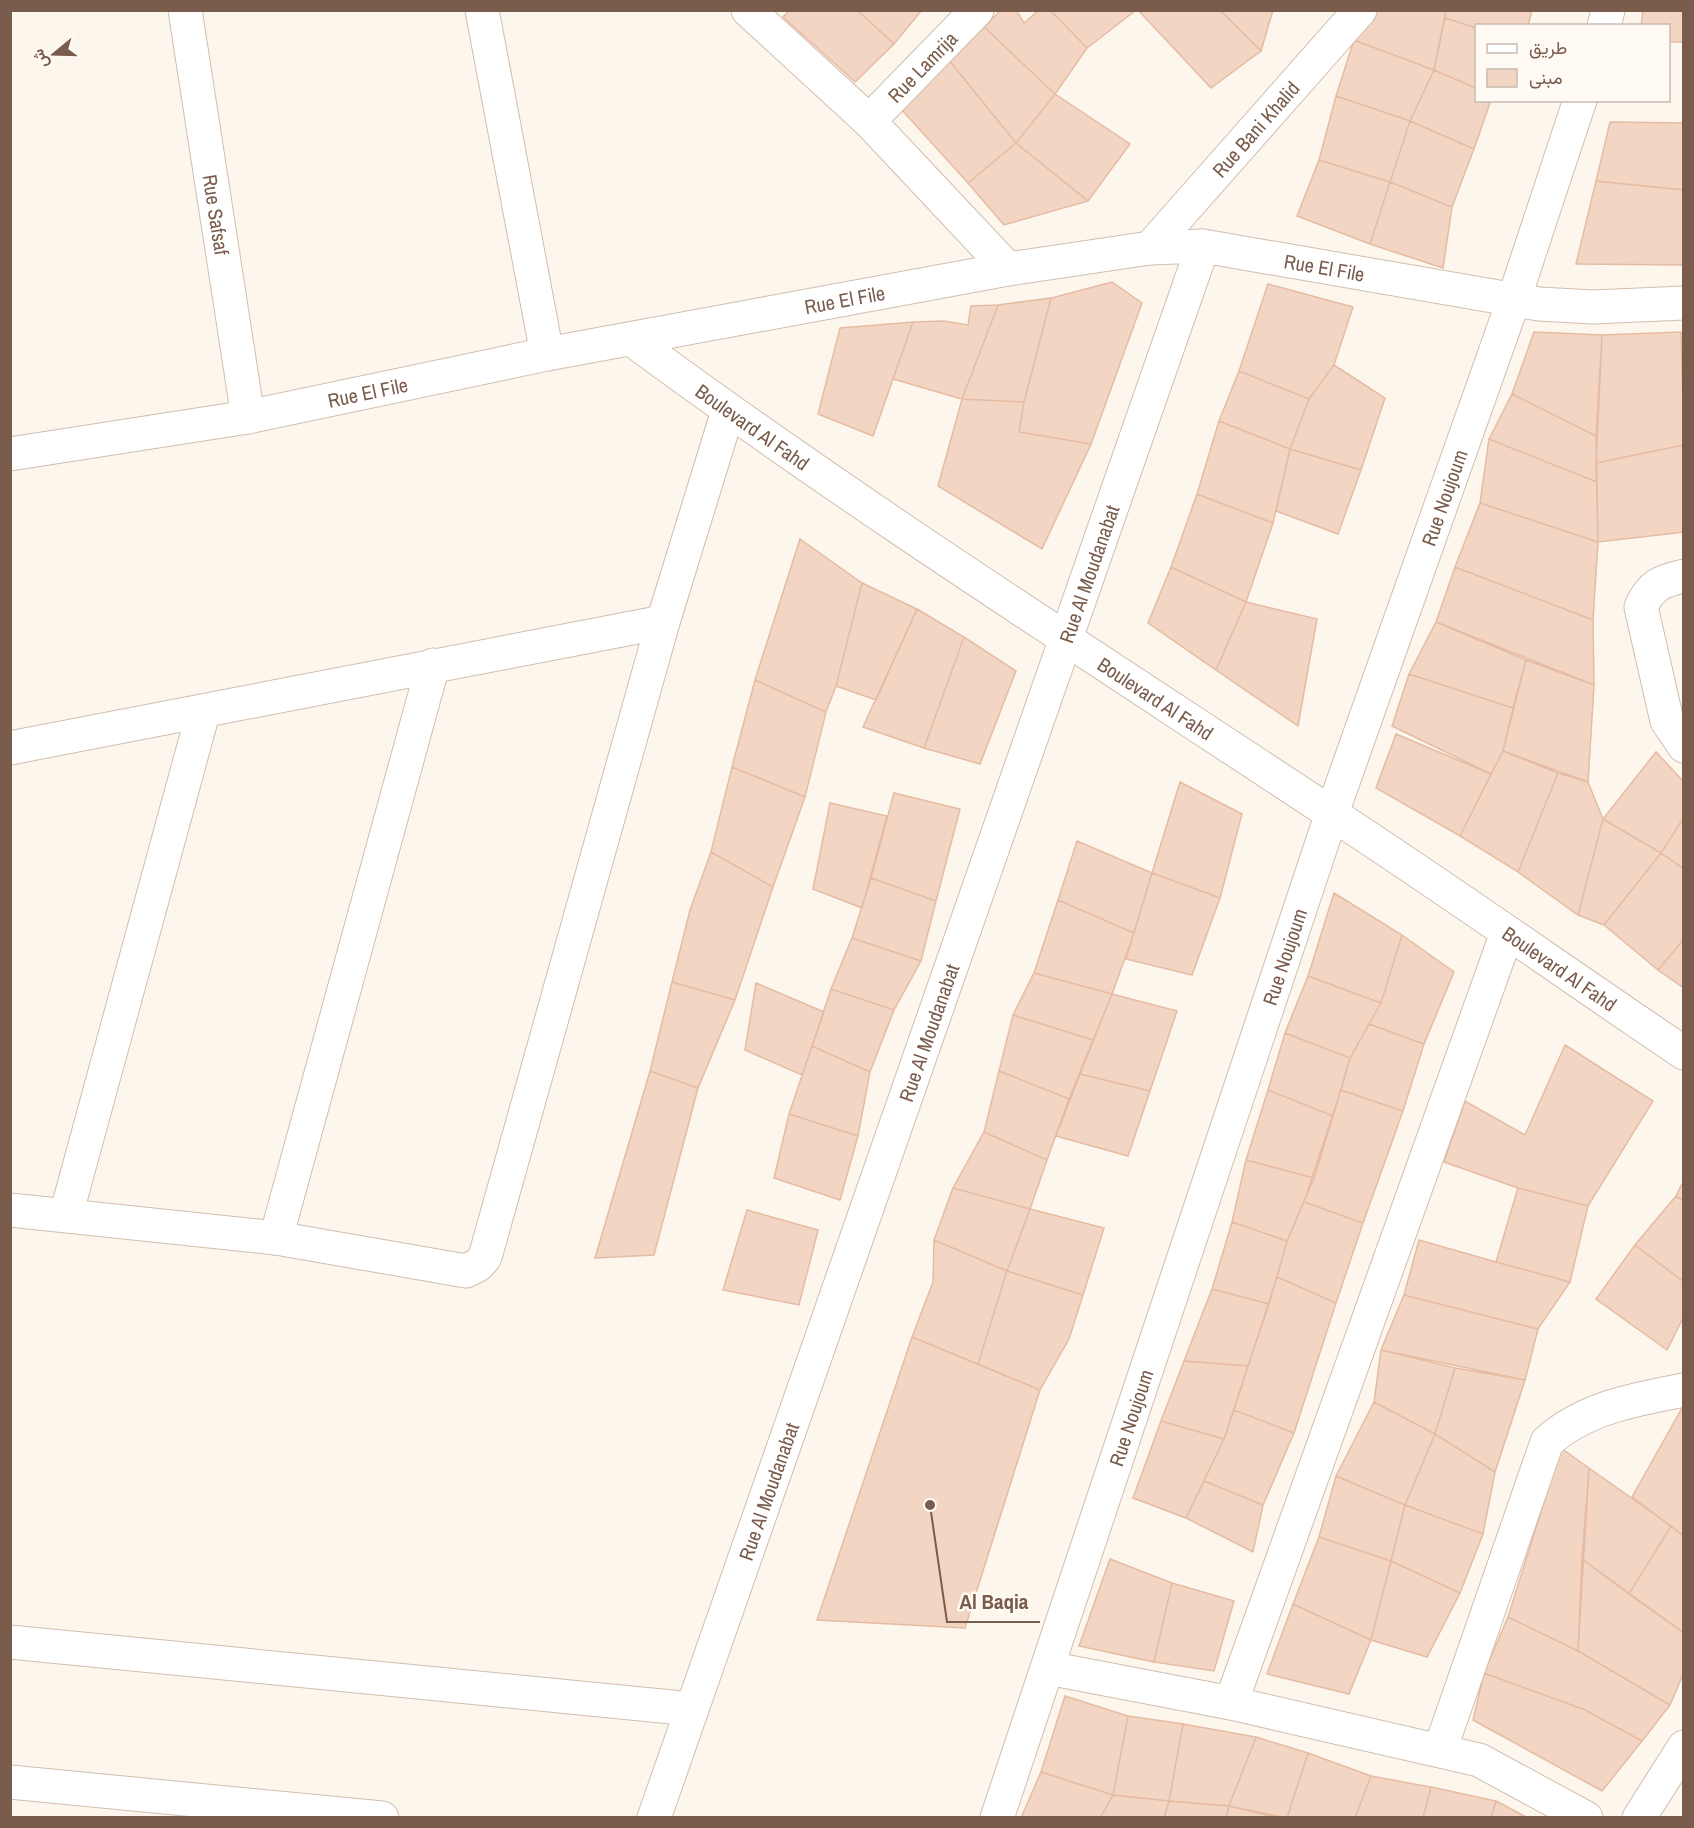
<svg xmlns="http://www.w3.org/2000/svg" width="1694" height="1828" font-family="'Archivo Narrow',Vazirmatn,sans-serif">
	<rect width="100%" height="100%" fill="#fdf6ec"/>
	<!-- building -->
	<path fill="#f3d5c3" stroke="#e6bba3" stroke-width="1.5" d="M790 10H857L894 44 855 82 783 17Z
		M857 10H922L894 44Z
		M1001 10H1016L1024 23 1039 10H1050L1087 48 1055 94 984 27Z
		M1050 10H1136L1087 48Z
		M1138 10H1220L1261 51 1211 88Z
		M1220 10H1273L1261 51Z
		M1375 10H1446L1434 70 1354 40Z
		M1446 10H1532L1528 26H1476V28L1445 18Z
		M1643 10H1684V42H1668V26H1641Z
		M1445 18 1476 28V88L1434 70Z
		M984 27 1055 94 1016 143 948 59Z
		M1354 40 1434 70 1410 121 1336 96Z
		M948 59 1016 143 968 183 901 109Z
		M1434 70 1476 88V100H1491L1474 149 1410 121Z
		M1055 94 1130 144 1088 201 1016 143Z
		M1336 96 1410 121 1390 182 1319 160Z
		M1410 121 1474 149 1452 207 1390 182Z
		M1610 122 1684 123V190L1596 181Z
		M1016 143 1088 201 1004 225 968 183Z
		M1319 160 1390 182 1370 244 1297 216Z
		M1596 181 1684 190V265L1576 264Z
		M1390 182 1452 207 1443 268 1370 244Z
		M1112 282 1142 303 1091 444 1019 432 1024 402 1051 298Z
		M1268 284 1353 307 1334 365 1309 399 1239 371Z
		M1051 298 1024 402 962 399 998 305Z
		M998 305 962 399 893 379 913 322 944 321 968 325 971 306Z
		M913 322 873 436 818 414 840 328Z
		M1534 332 1602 335 1596 436 1512 394Z
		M1681 332 1684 445 1596 463 1602 335Z
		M1334 365 1385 398 1361 470 1290 449 1309 399Z
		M1239 371 1309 399 1290 449 1219 421Z
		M1512 394 1596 436 1597 482 1489 439Z
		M962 399 1024 402 1019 432 1091 444 1042 549 938 486Z
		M1219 421 1290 449 1273 523 1197 494Z
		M1489 439 1597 482 1598 542 1480 503Z
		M1684 445V532L1598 542 1596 463Z
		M1290 449 1361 470 1338 534 1276 511Z
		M1197 494 1273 523 1246 602 1171 567Z
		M1480 503 1598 542 1593 620 1455 567Z
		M800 539 862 583 836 686 826 712 755 680Z
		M1171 567 1246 602 1216 670 1148 623Z
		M1455 567 1593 620 1594 685 1436 622Z
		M862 583 917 609 876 700 836 686Z
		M1246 602 1317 619 1298 726 1216 670Z
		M917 609 964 637 924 748 863 727Z
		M1436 622 1526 660 1513 708 1409 674Z
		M964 637 1016 671 980 764 924 748Z
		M1526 660 1594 685 1588 782 1503 751Z
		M1409 674 1513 708 1503 751 1491 774 1392 726Z
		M755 680 826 712 805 797 732 767Z
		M1396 734 1491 774 1460 836 1376 788Z
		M1503 751 1558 773 1518 872 1460 836Z
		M1656 752 1684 782V817L1661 853 1603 819Z
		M732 767 805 797 773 887 711 852Z
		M1558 773 1588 782 1603 819 1578 915 1518 872Z
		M1180 782 1242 814 1220 898 1152 873Z
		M894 793 960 809 936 901 871 878Z
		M830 803 887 816 862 908 813 889Z
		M1684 817V869L1661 853Z
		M1603 819 1661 853 1604 925 1578 915Z
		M1077 841 1152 873 1134 933 1058 900Z
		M711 852 773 887 735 1000 672 982 690 910Z
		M1661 853 1684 869V939L1658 970 1604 925Z
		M1152 873 1220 898 1192 975 1126 959Z
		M871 878 936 901 921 961 852 938Z
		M1334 893 1402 935 1381 1003 1308 976Z
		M1058 900 1134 933 1112 994 1034 973Z
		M1402 935 1454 972 1424 1044 1369 1024 1381 1003Z
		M852 938 921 961 894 1010 831 989Z
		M1684 939V988L1658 970Z
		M1034 973 1112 994 1093 1040 1013 1015Z
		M1308 976 1381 1003 1350 1058 1285 1033Z
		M672 982 735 1000 698 1088 650 1071Z
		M756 983 824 1012 802 1075 745 1050Z
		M831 989 894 1010 870 1072 812 1046Z
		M1112 994 1177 1011 1150 1091 1080 1074Z
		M1013 1015 1093 1040 1069 1099 999 1071Z
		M1369 1024 1424 1044 1403 1111 1341 1090 1350 1058Z
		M1285 1033 1350 1058 1333 1116 1268 1090Z
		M1565 1045 1653 1101 1588 1206 1518 1188 1444 1162 1465 1101 1525 1135Z
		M812 1046 870 1072 858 1136 789 1114Z
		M650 1071 698 1088 654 1255 595 1258Z
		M999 1071 1069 1099 1047 1160 984 1132Z
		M1080 1074 1150 1091 1128 1156 1056 1136Z
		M1268 1090 1333 1116 1314 1178 1246 1160Z
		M1341 1090 1403 1111 1363 1223 1304 1202Z
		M789 1114 858 1136 840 1200 774 1178Z
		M984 1132 1047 1160 1030 1209 953 1188Z
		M1246 1160 1314 1178 1287 1241 1232 1222Z
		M1684 1180V1201L1676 1196Z
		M953 1188 1030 1209 1007 1271 934 1240Z
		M1518 1188 1588 1206 1570 1282 1496 1262Z
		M1676 1196 1684 1201V1282L1635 1245Z
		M1304 1202 1363 1223 1336 1303 1277 1277 1287 1241Z
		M1030 1209 1104 1228 1083 1295 1007 1271Z
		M747 1210 818 1230 799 1305 723 1290Z
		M1232 1222 1287 1241 1269 1304 1212 1289Z
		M934 1240 1007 1271 978 1364 912 1337 933 1282Z
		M1419 1240 1496 1262 1570 1282 1538 1329 1404 1295Z
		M1635 1245 1684 1282V1316L1667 1350 1596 1299Z
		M1007 1271 1083 1295 1069 1339 1040 1390 978 1364Z
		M1277 1277 1336 1303 1294 1433 1234 1410Z
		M1212 1289 1269 1304 1248 1366 1184 1361Z
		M1404 1295 1538 1329 1525 1380 1381 1350Z
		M912 1337 1040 1390 965 1628 817 1620Z
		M1381 1350 1455 1368 1435 1434 1374 1402Z
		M1184 1361 1248 1366 1224 1439 1161 1421Z
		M1455 1368 1525 1380 1495 1472 1435 1434Z
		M1374 1402 1435 1434 1405 1505 1336 1476Z
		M1682 1408 1684 1409V1536L1632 1497Z
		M1234 1410 1294 1433 1263 1505 1204 1481 1224 1439Z
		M1161 1421 1224 1439 1186 1518 1133 1498Z
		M1435 1434 1495 1472 1483 1534 1405 1505Z
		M1561 1448 1589 1468 1578 1651 1508 1617Z
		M1589 1468 1671 1526 1629 1594 1582 1559Z
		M1336 1476 1405 1505 1391 1561 1319 1537Z
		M1204 1481 1263 1505 1253 1552 1186 1518Z
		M1405 1505 1483 1534 1460 1593 1391 1561Z
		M1671 1526 1684 1536V1633L1629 1594Z
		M1319 1537 1391 1561 1371 1640 1293 1604Z
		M1110 1559 1172 1583 1154 1662 1079 1646Z
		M1582 1559 1684 1633V1672L1670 1705 1578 1651Z
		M1391 1561 1460 1593 1427 1657 1371 1640Z
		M1172 1583 1234 1601 1214 1671 1154 1662Z
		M1293 1604 1371 1640 1349 1694 1267 1674Z
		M1508 1617 1578 1651 1670 1705 1642 1741 1585 1710 1484 1673Z
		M1484 1673 1585 1710 1642 1741 1602 1791 1473 1720Z
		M1065 1696 1128 1716 1113 1795 1041 1772Z
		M1128 1716 1183 1724 1169 1801 1113 1795Z
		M1183 1724 1256 1737 1229 1806 1169 1801Z
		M1256 1737 1308 1753 1287 1818 1229 1806Z
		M1308 1753 1371 1776 1355 1818H1287Z
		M1041 1772 1113 1795 1100 1818H1021Z
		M1371 1776 1431 1787 1423 1818H1355Z
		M1431 1787 1496 1801 1491 1818H1423Z
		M1113 1795 1169 1801 1164 1818H1100Z
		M1169 1801 1229 1806 1226 1818H1164Z
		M1496 1801 1528 1818H1491Z
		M1229 1806 1278 1818H1226Z"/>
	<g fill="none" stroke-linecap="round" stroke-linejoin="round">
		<defs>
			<g id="minor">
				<path id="s1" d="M185 10 248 417"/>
				<path d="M482 10 547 354"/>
				<path d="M748 10 869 121 1008 269"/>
				<path d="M1604 26 1608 10"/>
				<path id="s2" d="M869 121 977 10"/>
				<path id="s3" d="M631 339C857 506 1095 657 1329 812 1449 890 1565 973 1684 1053"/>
				<path d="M1684 576C1661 581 1651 585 1641 607L1667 721 1684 746"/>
				<path d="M10 748 663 622"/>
				<path d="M10 1210 276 1238 466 1271 478 1265 485 1257 663 622 728 411"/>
				<path d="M66 1215 203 713"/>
				<path d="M276 1238 433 665"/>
				<path d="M10 1642 692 1709"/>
				<path d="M1048 1668 1231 1703 1479 1760 1586 1818"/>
				<path d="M1231 1703 1507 933"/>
				<path d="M1440 1750 1547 1442C1584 1408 1636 1399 1684 1390"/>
				<path d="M10 1782 382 1818"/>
				<path id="s4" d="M654 1818 1203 246"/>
				<path id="s5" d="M997 1818 1332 813 1514 299 1580 100"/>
				<path d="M1639 1818 1684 1747"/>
			</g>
			<g id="tertiary">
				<path id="s6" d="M1150 248 1360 10"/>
				<path id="s7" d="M10 454 248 417 547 354 1008 269 1150 248 1203 246 1539 304 1593 307 1684 303"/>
			</g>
		</defs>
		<!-- minor casing -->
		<use href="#minor" stroke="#d1beb0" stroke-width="35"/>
		<!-- tertiary casing -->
		<use href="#tertiary" stroke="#d1beb0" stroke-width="35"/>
		<!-- minor -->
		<use href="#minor" stroke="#fff" stroke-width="33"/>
		<!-- tertiary -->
		<use href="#tertiary" stroke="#fff" stroke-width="33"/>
	</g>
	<g text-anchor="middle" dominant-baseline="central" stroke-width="5" stroke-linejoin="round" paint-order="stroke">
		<!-- street labels -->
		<g font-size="20" fill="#7a5c4d" stroke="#fffaf3">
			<text stroke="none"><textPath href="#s2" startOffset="76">Rue Lamrija</textPath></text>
			<text stroke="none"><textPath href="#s6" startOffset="159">Rue Bani Khalid</textPath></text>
			<text stroke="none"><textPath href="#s1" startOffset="207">Rue Safsaf</textPath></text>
			<text stroke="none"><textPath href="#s7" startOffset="1335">Rue El File</textPath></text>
			<text stroke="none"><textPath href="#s7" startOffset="849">Rue El File</textPath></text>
			<text stroke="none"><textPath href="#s7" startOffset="363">Rue El File</textPath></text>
			<text stroke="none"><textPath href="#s3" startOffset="150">Boulevard Al Fahd</textPath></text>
			<text stroke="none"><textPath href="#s5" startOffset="1394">Rue Noujoum</textPath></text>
			<text stroke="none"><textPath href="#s4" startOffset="1318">Rue Al Moudanabat</textPath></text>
			<text stroke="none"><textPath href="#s3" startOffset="636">Boulevard Al Fahd</textPath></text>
			<text stroke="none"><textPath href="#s5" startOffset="908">Rue Noujoum</textPath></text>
			<text stroke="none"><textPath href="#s3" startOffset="1122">Boulevard Al Fahd</textPath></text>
			<text stroke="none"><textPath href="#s4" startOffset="832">Rue Al Moudanabat</textPath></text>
			<text stroke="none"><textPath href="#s5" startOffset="422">Rue Noujoum</textPath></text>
			<text stroke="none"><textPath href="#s4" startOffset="346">Rue Al Moudanabat</textPath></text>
		</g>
	</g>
	<!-- callouts -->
	<path fill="none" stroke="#7a5c4d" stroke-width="2" d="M930 1505L947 1622H1040"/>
	<circle fill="#7a5c4d" stroke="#fffaf3" stroke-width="2" cx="930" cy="1505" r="6"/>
	<g font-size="21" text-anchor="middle" font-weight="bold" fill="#7a5c4d" stroke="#fffaf3" stroke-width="5" stroke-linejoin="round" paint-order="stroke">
		<text x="994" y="1609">Al Baqia</text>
	</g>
	<!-- border -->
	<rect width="1694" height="1828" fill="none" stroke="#7a5c4d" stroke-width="24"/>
	<!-- legend -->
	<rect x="1475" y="24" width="195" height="78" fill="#fffaf3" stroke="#cabbb1" stroke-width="1.5"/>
	<rect x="1487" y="44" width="30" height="9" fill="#ffffff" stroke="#cabbb1" stroke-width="1.5"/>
	<text x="1529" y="54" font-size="18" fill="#7a5c4d">طريق</text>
	<rect x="1487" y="69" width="30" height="18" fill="#f3d5c3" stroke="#cabbb1" stroke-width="1.5"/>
	<text x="1529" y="84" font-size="18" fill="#7a5c4d">مبنى</text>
	<!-- north arrow -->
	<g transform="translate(54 54) rotate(251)" stroke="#fffaf3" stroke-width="4.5" paint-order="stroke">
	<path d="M0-4.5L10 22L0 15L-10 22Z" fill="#7a5c4d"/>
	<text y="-9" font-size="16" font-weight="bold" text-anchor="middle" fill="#7a5c4d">ش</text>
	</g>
</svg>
